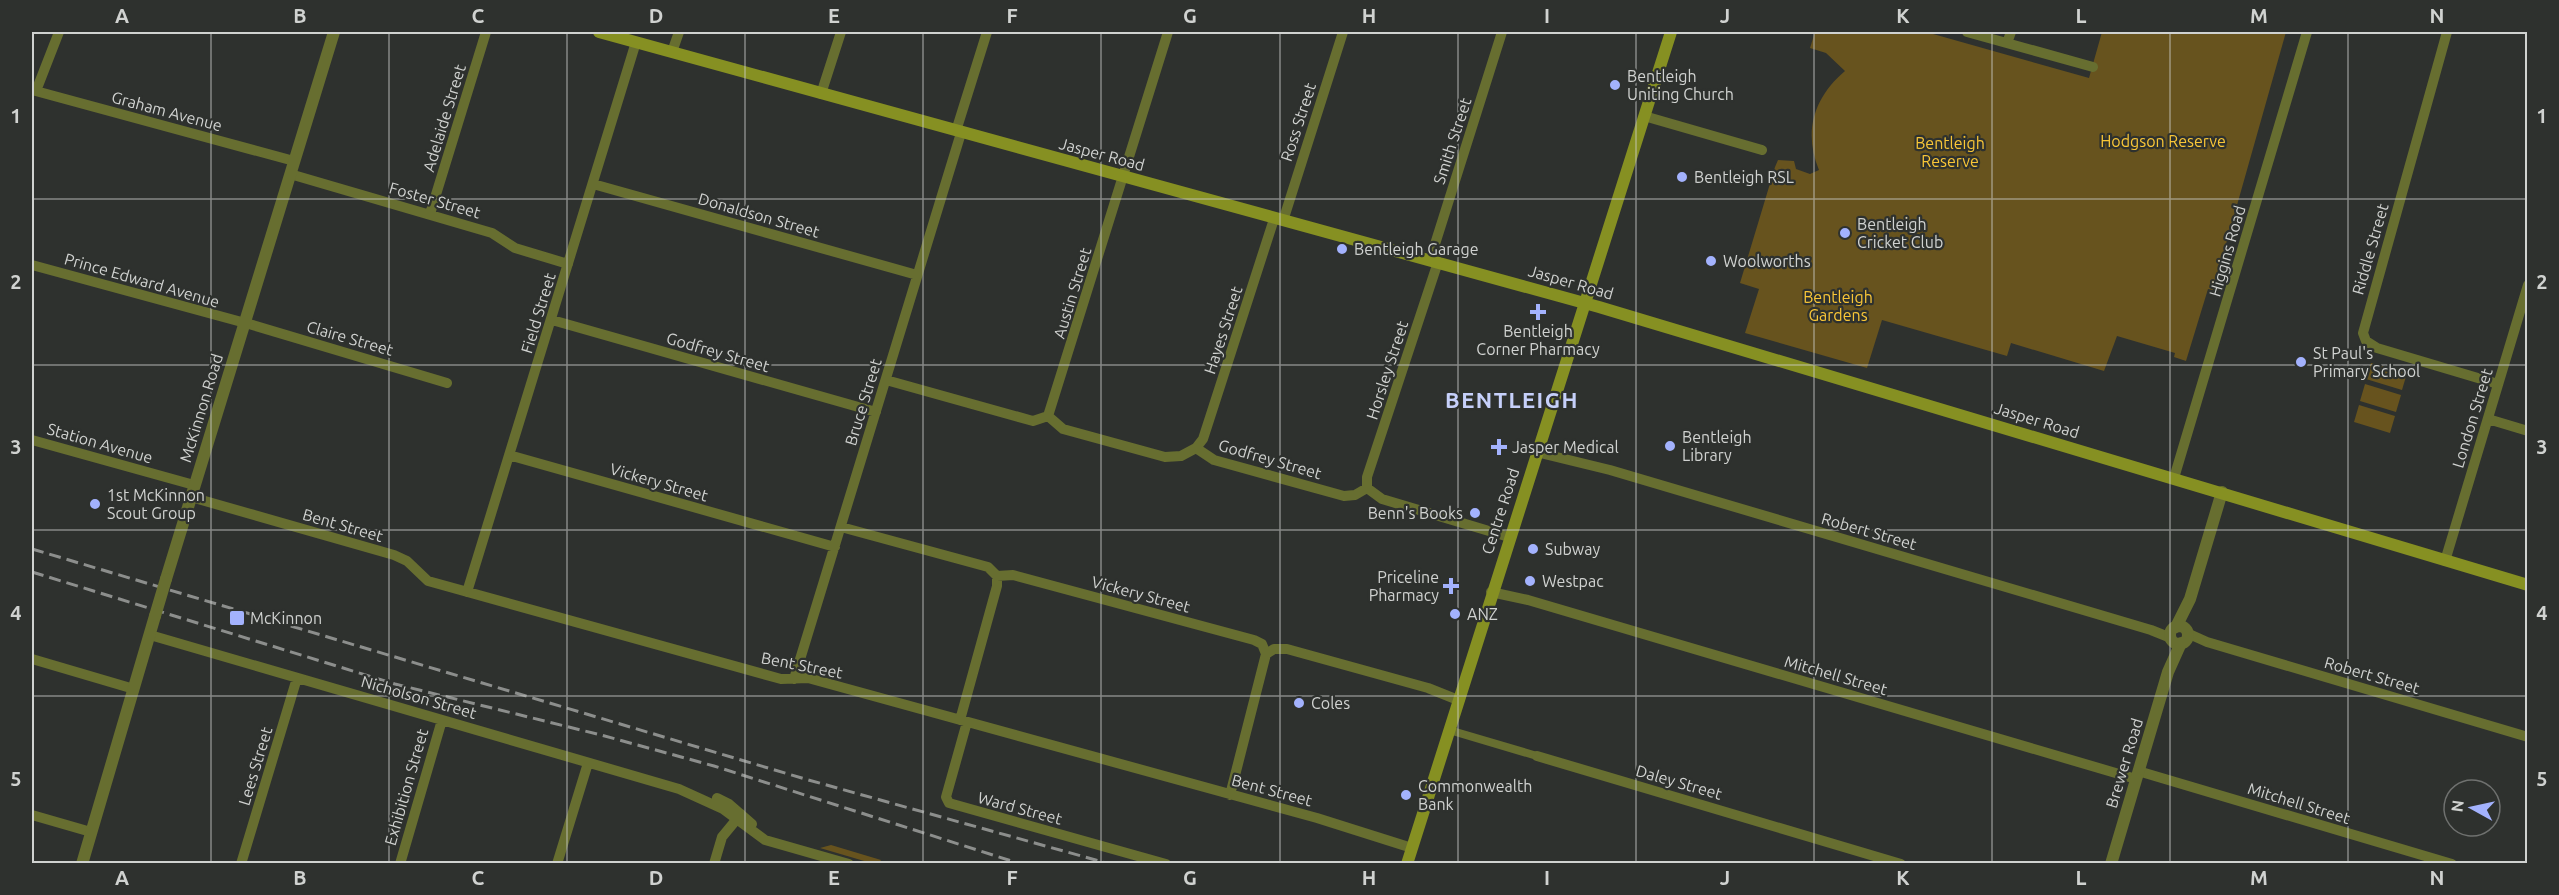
<svg xmlns="http://www.w3.org/2000/svg" width="2559" height="895" font-family="Ubuntu,sans-serif">
	<rect width="100%" height="100%" fill="#2e312e"/>
	<!-- green -->
	<path fill="#67531e" d="M1815 32H1926L2089 78 2102 32H2286L2213 290 2208 289 2186 361 2174 357 2175 353 2117 336 2104 371 2011 343 2007 356 1882 320 1867 368 1745 333 1759 289 1740 283 1775 167 1778 160 1794 161 1796 169 1810 174 1819 170C1803 132 1814 97 1845 71L1826 53 1810 48Z
		M2371 363 2407 373 2402 390 2366 379Z
		M2365 384 2401 395 2396 412 2360 401Z
		M2359 405 2395 416 2390 433 2354 422Z
		M831 845 881 860 879 863H871L820 848Z"/>
	<g fill="none" stroke-linecap="round" stroke-linejoin="round">
		<!-- pedestrian -->
		<path stroke="#676e30" stroke-width="8" d="M1449 730 1537 756"/>
		<!-- minor -->
		<path stroke="#676e30" stroke-width="10" d="M1967 32 2093 67
			M2447 32 2363 333 2366 341 2377 348 2498 384
			M2007 43 2011 32
			M672 52 679 32
			M32 90 294 161
			M36 91 59 32
			M821 94 841 32
			M1644 116 1762 150
			M956 131 987 32
			M290 174 492 233 515 248 568 264
			M593 184 917 275
			M430 214 486 32
			M1283 221 1343 32
			M1430 260 1502 32
			M32 265 249 324 447 383
			M552 320 876 412
			M886 380 1033 421 1048 416 1063 429 1165 457 1181 456 1196 448 1214 460 1344 496 1355 495 1367 488 1382 499 1509 537
			M1048 416 1168 32
			M2488 419 2528 431
			M32 440 194 485
			M1196 448 1203 439 1274 219
			M1536 452 1610 470 2151 630 2171 638
			M509 455 835 547
			M2174 478 2307 32
			M1367 488V477L1438 262
			M191 497 394 555 407 561 428 581 781 679 808 678 1317 818 1412 848
			M841 527 988 567 997 576 1013 575 1254 640 1262 644 1266 654
			M2445 561 2528 285
			M467 592 636 42
			M1491 592 1528 600 2136 779
			M2187 633 2207 642 2528 737
			M150 635 679 789 723 809 765 840 849 864
			M1266 654 1274 649H1287L1428 688 1458 700
			M32 659 134 689
			M794 679 961 133
			M960 720 997 586V576
			M967 722 946 797 949 803 1166 864
			M1537 756 1901 864
			M2138 771 2452 864
			M1230 795 1266 654
			M717 798 729 804 752 824
			M32 815 91 832
			M241 864 297 678
			M400 864 442 720
			M557 864 588 763
			M714 864 722 837 741 814"/>
		<!-- tertiary -->
		<path stroke="#676e30" stroke-width="12" d="M166 579 334 32
			M2170 635a9 9 0 1 1 18 0a9 9 0 1 1-18 0Z
			M2176 627 2190 599 2222 492
			M82 864 155 616
			M2111 864 2168 672 2181 643"/>
		<!-- secondary -->
		<path stroke="#869022" stroke-width="12" d="M599 32 1599 307 2528 585
			M1407 864 1671 32"/>
		<!-- rail -->
		<path stroke="#8c8e8c" stroke-width="3" stroke-dasharray="12 6" stroke-linecap="butt" d="M32 549 805 779 1110 864
			M32 572 395 684 601 735 714 766 1021 864"/>
		<!-- tertiary-bridge -->
		<path stroke="#676e30" stroke-width="12" d="M155 616 166 579"/>
	</g>
	<!-- grid -->
	<path fill="none" stroke="#d0d2d0" stroke-width="1.5" stroke-opacity="0.55" d="M211 32V864M389 32V864M567 32V864M745 32V864M923 32V864M1101 32V864M1280 32V864M1458 32V864M1636 32V864M1814 32V864M1992 32V864M2170 32V864M2348 32V864M32 199H2528M32 365H2528M32 530H2528M32 696H2528"/>
	<!-- markers -->
	<g fill="#a3b2fd" stroke="#2e312e" stroke-width="2">
		<circle cx="1615" cy="85" r="6"/>
		<circle cx="1682" cy="177" r="6"/>
		<circle cx="1845" cy="233" r="6"/>
		<circle cx="1342" cy="249" r="6"/>
		<circle cx="1711" cy="261" r="6"/>
		<path d="M1535 303h6v6h6v6h-6v6h-6v-6h-6v-6h6z"/>
		<circle cx="2301" cy="362" r="6"/>
		<circle cx="1670" cy="446" r="6"/>
		<path d="M1496 438h6v6h6v6h-6v6h-6v-6h-6v-6h6z"/>
		<circle cx="95" cy="504" r="6"/>
		<circle cx="1475" cy="513" r="6"/>
		<circle cx="1533" cy="549" r="6"/>
		<circle cx="1530" cy="581" r="6"/>
		<path d="M1448 577h6v6h6v6h-6v6h-6v-6h-6v-6h6z"/>
		<circle cx="1455" cy="614" r="6"/>
		<rect x="229" y="610" width="16" height="16" rx="3"/>
		<circle cx="1299" cy="703" r="6"/>
		<circle cx="1406" cy="795" r="6"/>
	</g>
	<g text-anchor="middle" dominant-baseline="central" stroke-width="4.5" stroke-linejoin="round" paint-order="stroke">
		<!-- poi labels -->
		<g font-size="16" fill="#d0d2d0" stroke="#2e312e" text-anchor="start">
			<text x="1627" y="76">Bentleigh<tspan x="1627" dy="18">Uniting Church</tspan></text>
			<text x="1694" y="177">Bentleigh RSL</text>
			<text x="1857" y="224">Bentleigh<tspan x="1857" dy="18">Cricket Club</tspan></text>
			<text x="1354" y="249">Bentleigh Garage</text>
			<text x="1723" y="261">Woolworths</text>
			<text x="1538" y="331" text-anchor="middle">Bentleigh<tspan x="1538" dy="18">Corner Pharmacy</tspan></text>
			<text x="2313" y="353">St Paul's<tspan x="2313" dy="18">Primary School</tspan></text>
			<text x="1682" y="437">Bentleigh<tspan x="1682" dy="18">Library</tspan></text>
			<text x="1512" y="447">Jasper Medical</text>
			<text x="107" y="495">1st McKinnon<tspan x="107" dy="18">Scout Group</tspan></text>
			<text x="1463" y="513" text-anchor="end">Benn's Books</text>
			<text x="1545" y="549">Subway</text>
			<text x="1439" y="577" text-anchor="end">Priceline<tspan x="1439" dy="18">Pharmacy</tspan></text>
			<text x="1542" y="581">Westpac</text>
			<text x="1467" y="614">ANZ</text>
			<text x="250" y="618">McKinnon</text>
			<text x="1311" y="703">Coles</text>
			<text x="1418" y="786">Commonwealth<tspan x="1418" dy="18">Bank</tspan></text>
		</g>
		<!-- street labels -->
		<g font-size="16" fill="#d0d2d0" stroke="#2e312e">
			<text transform="translate(167 111) rotate(15)">Graham Avenue</text>
			<text transform="translate(444 118) rotate(-73)">Adelaide Street</text>
			<text transform="translate(1298 122) rotate(-72)">Ross Street</text>
			<text transform="translate(1452 141) rotate(-72)">Smith Street</text>
			<text transform="translate(1102 154) rotate(15)">Jasper Road</text>
			<text transform="translate(435 200) rotate(16)">Foster Street</text>
			<text transform="translate(759 215) rotate(16)">Donaldson Street</text>
			<text transform="translate(2370 249) rotate(-74)">Riddle Street</text>
			<text transform="translate(2227 251) rotate(-74)">Higgins Road</text>
			<text transform="translate(142 280) rotate(16)">Prince Edward Avenue</text>
			<text transform="translate(1571 282) rotate(16)">Jasper Road</text>
			<text transform="translate(1072 293) rotate(-73)">Austin Street</text>
			<text transform="translate(538 313) rotate(-73)">Field Street</text>
			<text transform="translate(1223 330) rotate(-72)">Hayes Street</text>
			<text transform="translate(350 338) rotate(16)">Claire Street</text>
			<text transform="translate(718 352) rotate(16)">Godfrey Street</text>
			<text transform="translate(1387 370) rotate(-72)">Horsley Street</text>
			<text transform="translate(863 402) rotate(-73)">Bruce Street</text>
			<text transform="translate(201 408) rotate(-73)">McKinnon Road</text>
			<text transform="translate(2472 418) rotate(-73)">London Street</text>
			<text transform="translate(2037 420) rotate(17)">Jasper Road</text>
			<text transform="translate(100 443) rotate(16)">Station Avenue</text>
			<text transform="translate(1270 459) rotate(16)">Godfrey Street</text>
			<text transform="translate(659 482) rotate(16)">Vickery Street</text>
			<text transform="translate(1500 511) rotate(-72)">Centre Road</text>
			<text transform="translate(343 525) rotate(16)">Bent Street</text>
			<text transform="translate(1869 531) rotate(16)">Robert Street</text>
			<text transform="translate(1141 594) rotate(15)">Vickery Street</text>
			<text transform="translate(802 665) rotate(11)">Bent Street</text>
			<text transform="translate(1836 675) rotate(16)">Mitchell Street</text>
			<text transform="translate(2372 675) rotate(16)">Robert Street</text>
			<text transform="translate(419 697) rotate(16)">Nicholson Street</text>
			<text transform="translate(2124 763) rotate(-73)">Brewer Road</text>
			<text transform="translate(255 766) rotate(-73)">Lees Street</text>
			<text transform="translate(1679 782) rotate(16)">Daley Street</text>
			<text transform="translate(406 787) rotate(-74)">Exhibition Street</text>
			<text transform="translate(1272 790) rotate(15)">Bent Street</text>
			<text transform="translate(2299 803) rotate(17)">Mitchell Street</text>
			<text transform="translate(1020 808) rotate(15)">Ward Street</text>
		</g>
		<!-- park labels -->
		<g font-size="16" fill="#f9c637" stroke="#2e312e">
			<text x="2163" y="141">Hodgson Reserve</text>
			<text x="1950" y="143">Bentleigh<tspan x="1950" dy="18">Reserve</tspan></text>
			<text x="1838" y="297">Bentleigh<tspan x="1838" dy="18">Gardens</tspan></text>
		</g>
		<!-- district labels -->
		<g font-size="22" font-weight="bold" letter-spacing="1.5" fill="#c6d0fa" stroke="#2e312e">
			<text x="1512" y="399">BENTLEIGH</text>
		</g>
	</g>
	<!-- border -->
	<rect width="2559" height="895" fill="none" stroke="#2e312e" stroke-width="66"/>
	<!-- north arrow -->
	<g transform="translate(2472 808) rotate(278)"><circle r="28" fill="#2e312e" stroke="#6f716f" stroke-width="1.5"/>
	<path d="M0-4.5L10 22L0 15L-10 22Z" fill="#a3b2fd"/>
	<text y="-9" font-size="16" font-weight="bold" text-anchor="middle" fill="#d0d2d0">N</text>
	</g>
	<rect x="33" y="33" width="2493" height="829" fill="none" stroke="#d0d2d0" stroke-width="2"/>
	<g font-size="20" text-anchor="middle" font-weight="bold" fill="#d0d2d0">
		<text x="122" y="23">A</text>
		<text x="300" y="23">B</text>
		<text x="478" y="23">C</text>
		<text x="656" y="23">D</text>
		<text x="834" y="23">E</text>
		<text x="1012" y="23">F</text>
		<text x="1190" y="23">G</text>
		<text x="1369" y="23">H</text>
		<text x="1547" y="23">I</text>
		<text x="1725" y="23">J</text>
		<text x="1903" y="23">K</text>
		<text x="2081" y="23">L</text>
		<text x="2259" y="23">M</text>
		<text x="2437" y="23">N</text>
		<text x="16" y="123">1</text>
		<text x="2542" y="123">1</text>
		<text x="16" y="289">2</text>
		<text x="2542" y="289">2</text>
		<text x="16" y="454">3</text>
		<text x="2542" y="454">3</text>
		<text x="16" y="620">4</text>
		<text x="2542" y="620">4</text>
		<text x="16" y="786">5</text>
		<text x="2542" y="786">5</text>
		<text x="122" y="885">A</text>
		<text x="300" y="885">B</text>
		<text x="478" y="885">C</text>
		<text x="656" y="885">D</text>
		<text x="834" y="885">E</text>
		<text x="1012" y="885">F</text>
		<text x="1190" y="885">G</text>
		<text x="1369" y="885">H</text>
		<text x="1547" y="885">I</text>
		<text x="1725" y="885">J</text>
		<text x="1903" y="885">K</text>
		<text x="2081" y="885">L</text>
		<text x="2259" y="885">M</text>
		<text x="2437" y="885">N</text>
	</g>
</svg>
